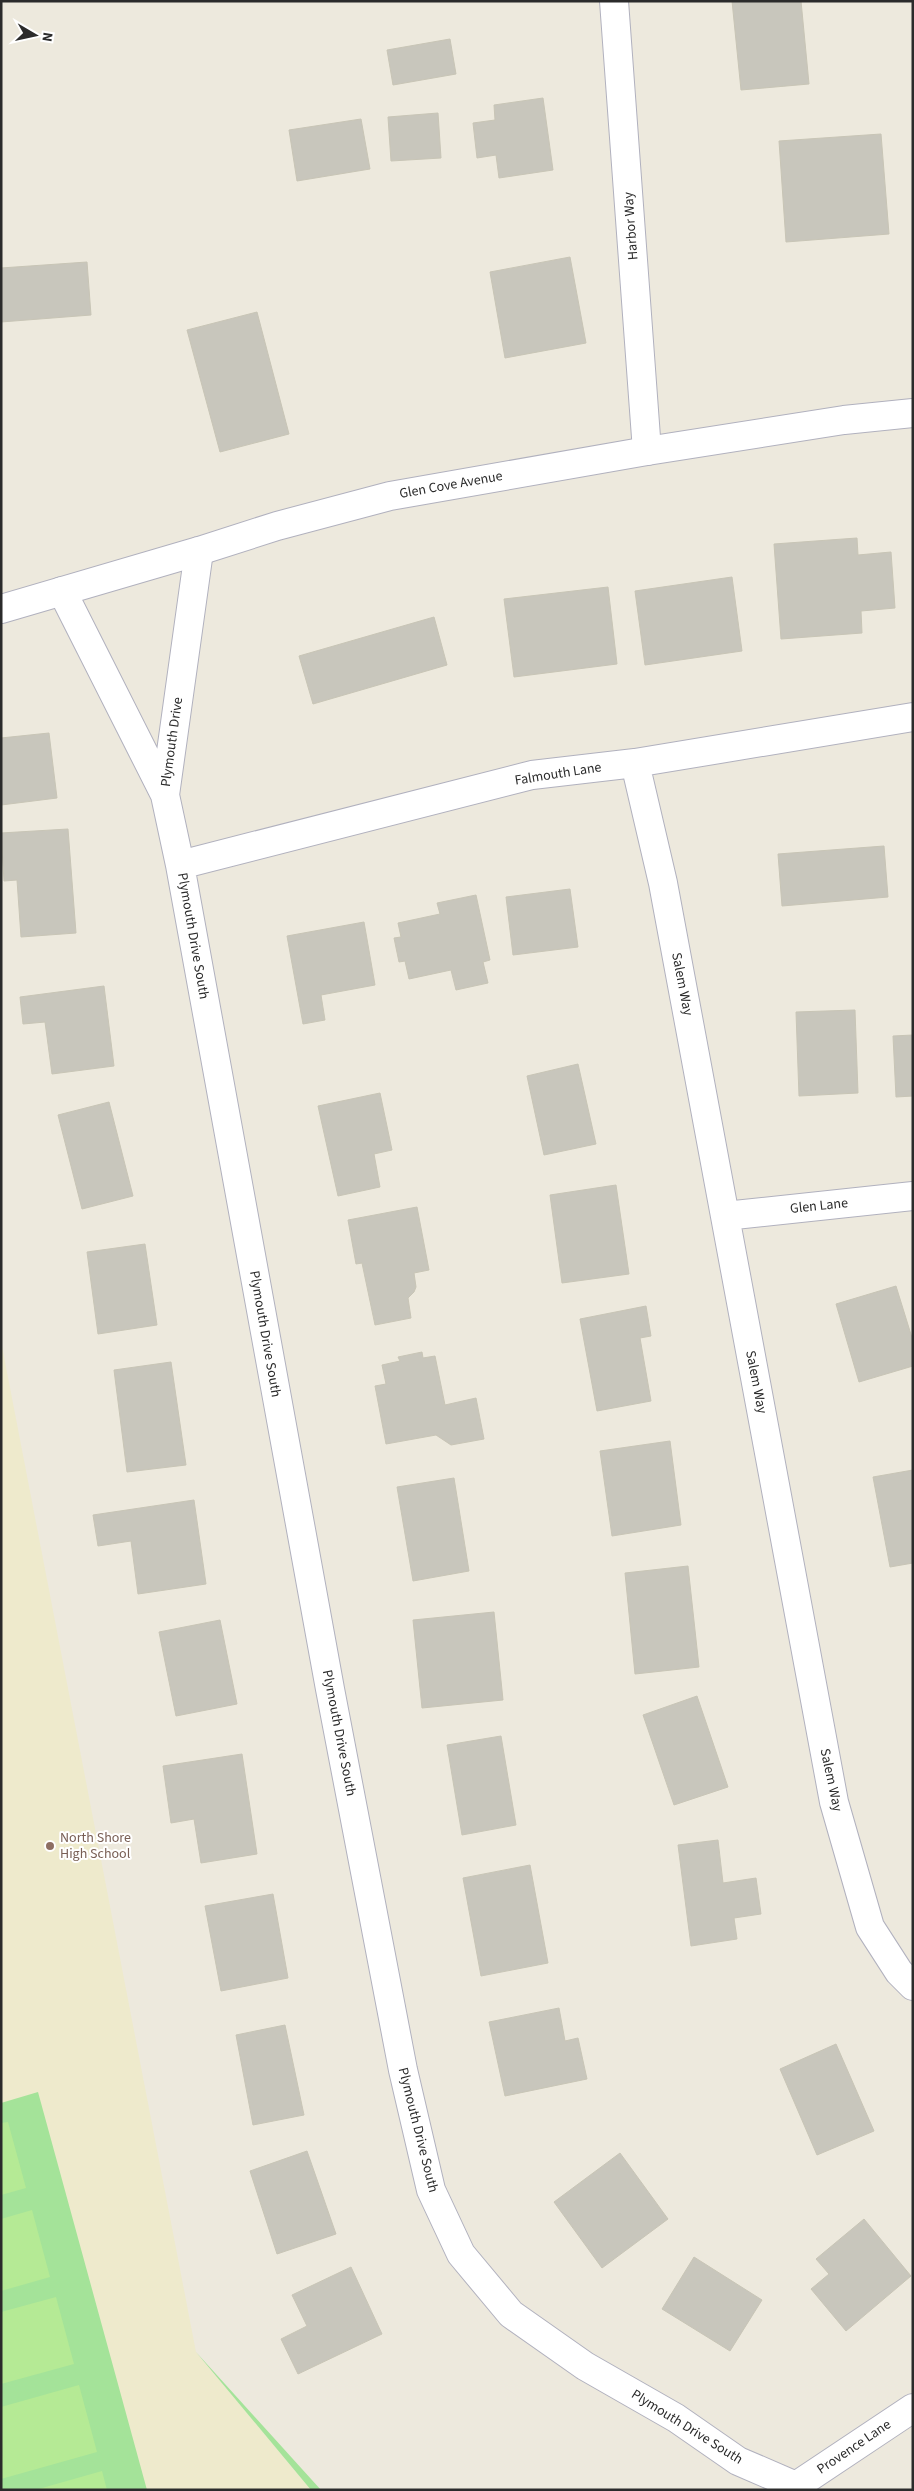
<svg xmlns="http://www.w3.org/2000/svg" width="914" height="2491" font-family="'Source Sans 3',sans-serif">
	<rect width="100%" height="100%" fill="#ede9dd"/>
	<!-- education -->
	<path fill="#eeeacc" d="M1 1341 196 2352 311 2490H1Z"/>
	<!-- green -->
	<path fill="#a4e399" d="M38 2092 147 2490H1V2103Z
		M196 2352 321 2490H311Z"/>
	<!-- pitch -->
	<path fill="#b5ea95" d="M8 2122 26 2188 1 2195V2123Z
		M32 2210 50 2277 1 2291V2219Z
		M56 2297 74 2364 1 2384V2312Z
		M79 2385 97 2452 1 2479V2407Z
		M102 2471 107 2490H35Z"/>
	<!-- building -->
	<path fill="#c8c6bc" stroke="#c8c5b6" d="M732 1H801L809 84 741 90Z
		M450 39 456 74 393 85 387 50Z
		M543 98 553 170 499 178 496 155 477 158 473 123 495 120 494 105Z
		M438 113 441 158 391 161 388 117Z
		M361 119 370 169 297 181 289 130Z
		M881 134 889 234 786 242 779 141Z
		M570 257 586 343 505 358 490 272Z
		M87 262 91 315 1 322V268Z
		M257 312 289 434 220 452 187 330Z
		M857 538 858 555 891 552 895 608 861 611 862 633 781 639 774 544Z
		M732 577 742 651 645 665 635 591Z
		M608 587 617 664 514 677 504 599Z
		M434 617 447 665 313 704 299 656Z
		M49 733 57 798 1 805V738Z
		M68 829 76 933 21 937 17 880 4 881 1 833Z
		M884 846 888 897 782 906 778 854Z
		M570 889 578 947 513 955 506 897Z
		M476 895 490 960 483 962 488 983 456 990 451 970 409 979 405 961 399 962 394 938 401 937 398 923 440 914 437 903Z
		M364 922 375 985 321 995 325 1020 303 1024 287 936Z
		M104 986 114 1066 52 1074 45 1022 23 1024 20 997Z
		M855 1010 858 1093 799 1096 796 1012Z
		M913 1035V1096L896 1097 893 1036Z
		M578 1064 596 1144 544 1155 527 1076Z
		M380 1093 392 1150 374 1154 380 1187 338 1196 318 1106Z
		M109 1102 133 1196 82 1209 58 1115Z
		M616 1185 629 1274 562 1283 550 1195Z
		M417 1207 429 1270 414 1273 416 1287 414 1292 408 1298 411 1318 375 1325 362 1263 356 1264 348 1220Z
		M145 1244 157 1325 98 1334 87 1252Z
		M896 1286 913 1341V1366L859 1382 836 1304Z
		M646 1306 651 1336 640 1338 651 1401 597 1411 580 1319Z
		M422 1352 423 1358 435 1356 445 1405 476 1398 484 1439 451 1445 436 1435 386 1444 375 1386 386 1384 382 1365 400 1361 398 1357Z
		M171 1362 186 1465 127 1472 114 1370Z
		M670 1441 681 1525 612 1536 600 1451Z
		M913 1470V1563L890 1567 873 1477Z
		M454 1478 469 1571 413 1581 397 1487Z
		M194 1500 206 1584 138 1594 131 1541 98 1546 93 1515Z
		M688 1566 699 1667 635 1674 625 1573Z
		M494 1612 503 1700 422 1708 413 1620Z
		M220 1620 237 1704 176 1716 159 1632Z
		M697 1696 728 1787 674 1805 643 1715Z
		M501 1736 516 1825 462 1835 447 1745Z
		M242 1754 257 1854 201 1863 194 1819 171 1823 163 1766Z
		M718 1840 723 1883 756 1878 761 1914 734 1918 737 1939 691 1946 678 1845Z
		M530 1865 548 1963 481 1976 463 1878Z
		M273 1894 288 1978 221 1991 205 1906Z
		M559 2008 565 2041 578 2038 587 2079 505 2096 489 2022Z
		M285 2025 304 2115 253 2125 236 2035Z
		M836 2044 874 2131 817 2155 780 2069Z
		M307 2151 336 2234 277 2254 250 2171Z
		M620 2153 668 2219 602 2268 554 2202Z
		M864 2219 911 2276 846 2331 811 2289 829 2274 816 2259Z
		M694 2257 762 2300 730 2351 662 2309Z
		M351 2267 382 2334 298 2374 281 2339 307 2326 292 2295Z"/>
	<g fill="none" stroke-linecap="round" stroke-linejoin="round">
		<defs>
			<path id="street" d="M614 1 647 451
				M62 591 165 795 180 865 330 1689 403 2070 431 2190 461 2254 511 2314 585 2366 676 2418 738 2461 796 2486 798 2490
				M635 763 663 883 834 1802 870 1927 899 1972 913 1986
				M165 795 199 551
				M180 865 532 775 635 763 913 717
				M725 1216 913 1196
				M796 2486 913 2408"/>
			<path id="secondary" d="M1 609 199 551 277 526 390 496 647 451 844 420 913 413"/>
		</defs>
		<!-- street casing -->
		<use href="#street" stroke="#b1b1be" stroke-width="30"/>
		<!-- secondary casing -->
		<use href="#secondary" stroke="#b1b1be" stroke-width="30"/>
		<!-- street -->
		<use href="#street" stroke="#fff" stroke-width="28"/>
		<!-- secondary -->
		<use href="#secondary" stroke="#fff" stroke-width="28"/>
	</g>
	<!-- markers -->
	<circle fill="#8d6e63" stroke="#fff" stroke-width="2" cx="50" cy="1846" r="5"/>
	<g text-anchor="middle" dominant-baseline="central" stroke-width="4" stroke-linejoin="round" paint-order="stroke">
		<!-- street labels -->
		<g font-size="14" fill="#2b2b2b" stroke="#fff">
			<text transform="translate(631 226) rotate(-94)">Harbor Way</text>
			<text transform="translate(451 485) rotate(-10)">Glen Cove Avenue</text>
			<text transform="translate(172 742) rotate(-82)">Plymouth Drive</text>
			<text transform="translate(558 774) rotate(-9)">Falmouth Lane</text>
			<text transform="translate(193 936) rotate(80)">Plymouth Drive South</text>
			<text transform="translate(682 984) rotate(79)">Salem Way</text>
			<text transform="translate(819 1206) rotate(-6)">Glen Lane</text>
			<text transform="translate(265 1334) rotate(80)">Plymouth Drive South</text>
			<text transform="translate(756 1382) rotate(79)">Salem Way</text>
			<text transform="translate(339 1733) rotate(79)">Plymouth Drive South</text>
			<text transform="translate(831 1780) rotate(78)">Salem Way</text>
			<text transform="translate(418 2130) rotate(76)">Plymouth Drive South</text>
			<text transform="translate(687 2427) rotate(32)">Plymouth Drive South</text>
			<text transform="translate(854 2447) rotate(-34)">Provence Lane</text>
		</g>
		<!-- education labels -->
		<g font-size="14" fill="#785e54" stroke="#fff" text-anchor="start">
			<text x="60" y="1838">North Shore<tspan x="60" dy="16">High School</tspan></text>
		</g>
	</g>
	<!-- border -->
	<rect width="914" height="2491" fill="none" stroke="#2b2b2b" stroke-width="5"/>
	<!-- north arrow -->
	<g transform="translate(35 35) rotate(99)" stroke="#ffffff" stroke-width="4" paint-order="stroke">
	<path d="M0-4L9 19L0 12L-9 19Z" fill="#2b2b2b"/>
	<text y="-8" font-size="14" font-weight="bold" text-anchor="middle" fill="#2b2b2b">N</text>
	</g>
</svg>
